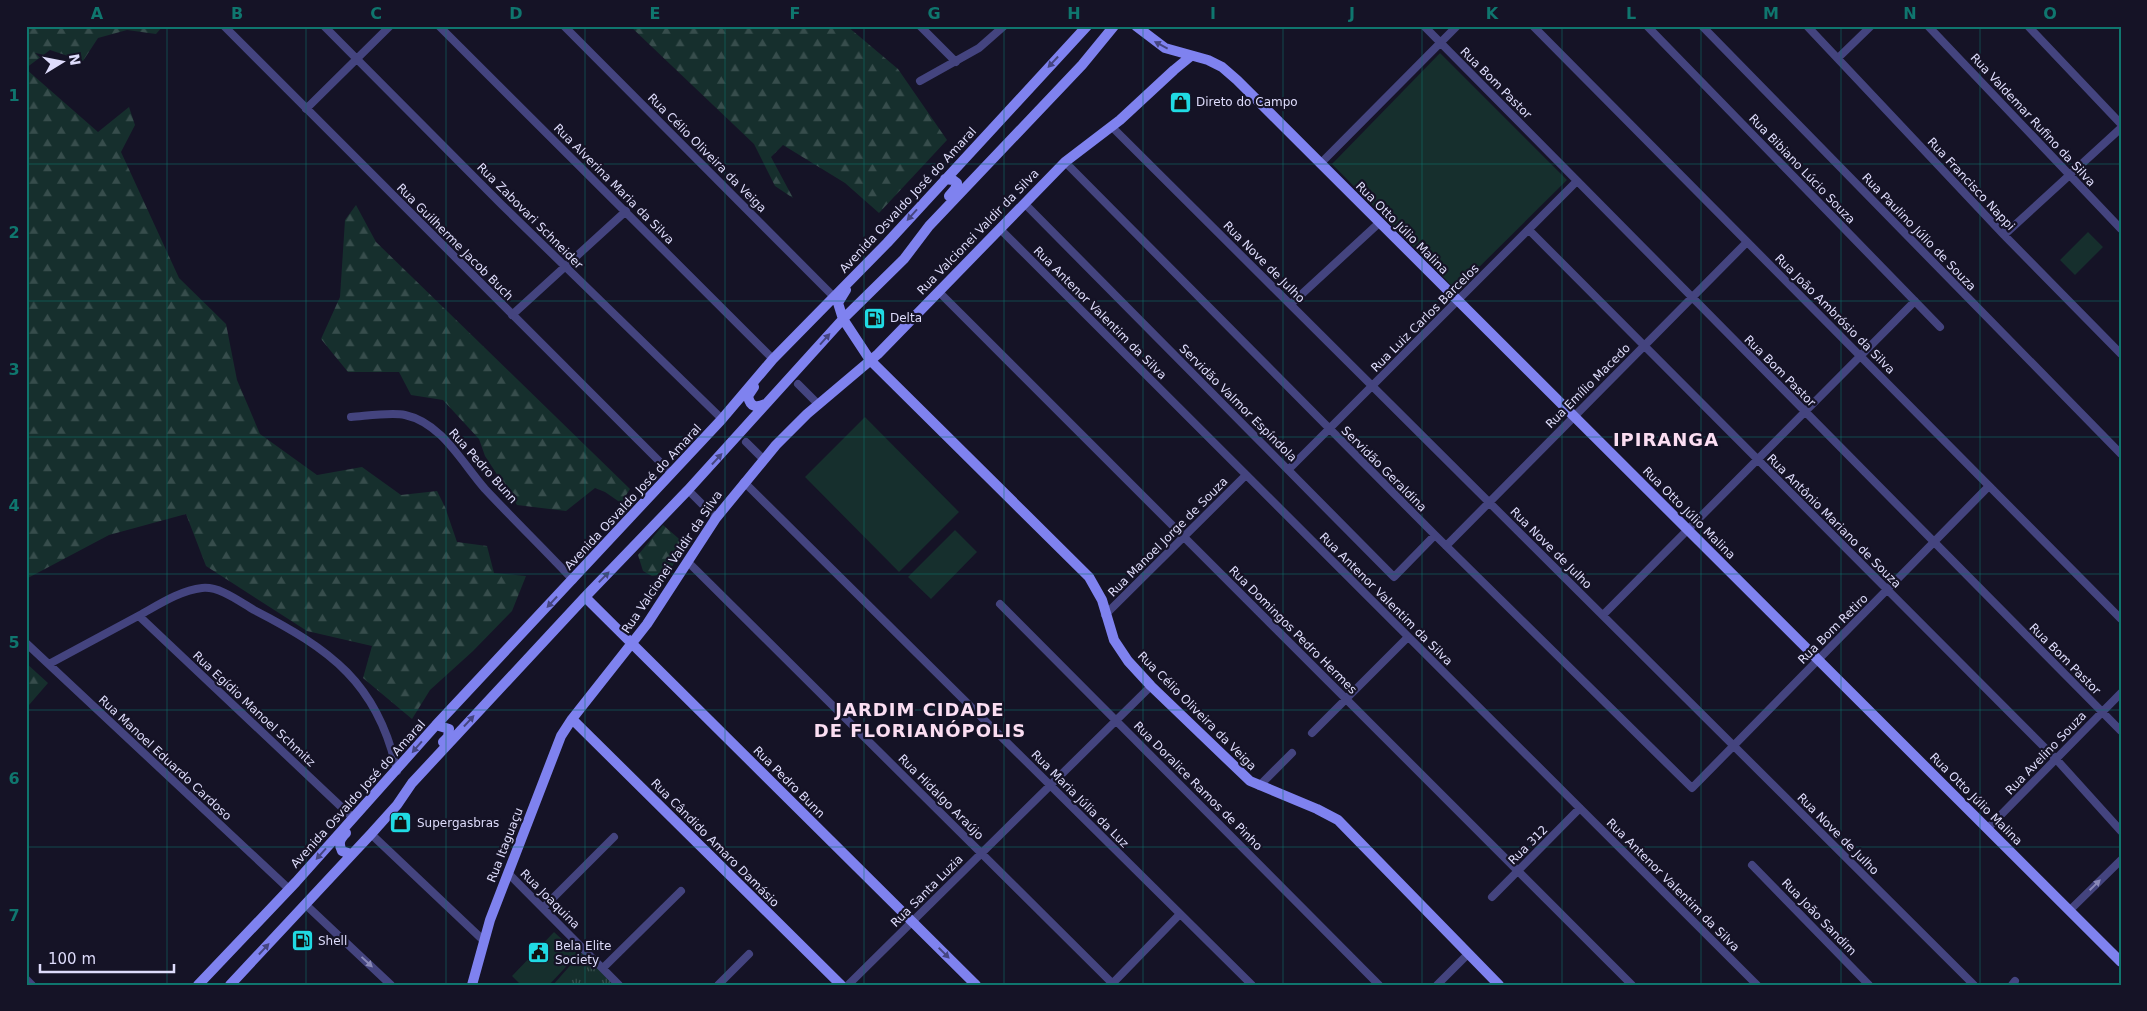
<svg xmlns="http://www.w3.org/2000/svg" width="2147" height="1011" font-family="'DejaVu Sans',sans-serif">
	<defs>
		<pattern id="forest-firs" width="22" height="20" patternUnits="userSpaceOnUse" patternTransform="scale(1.25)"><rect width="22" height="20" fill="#162f2d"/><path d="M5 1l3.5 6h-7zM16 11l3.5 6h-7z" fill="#374d4c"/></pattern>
		<pattern id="park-tufts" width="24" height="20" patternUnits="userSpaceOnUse" patternTransform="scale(1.25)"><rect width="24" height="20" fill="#162f2d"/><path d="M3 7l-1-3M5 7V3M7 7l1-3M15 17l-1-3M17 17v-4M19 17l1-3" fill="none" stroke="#374d4c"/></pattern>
	</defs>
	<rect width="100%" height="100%" fill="#151326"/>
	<!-- grass -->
	<path fill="#162f2d" d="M1440 53 1567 180 1456 290 1332 164Z
		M2088 232 2103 247 2075 275 2060 260Z
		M865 417 959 512 899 572 805 477Z
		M955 530 977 552 931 599 908 577Z
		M554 932 578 954 549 985H521L512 976Z"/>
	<!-- forest -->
	<path fill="url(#forest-firs)" d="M26 26H163L156 34 127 30 98 38 83 61 50 50 26 68Z
		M630 26H784L785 28 788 26H847L898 69 947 140 879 213 845 183 783 145 771 157 793 198 775 186 754 144Z
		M26 69 98 132 129 107 135 125 121 152 179 278 226 324 237 380 260 434 317 475 362 467 401 495 437 491 445 507 457 542 487 546 494 573 526 576 512 611 473 651 430 690 412 719 363 678 372 646 307 631 206 566 186 514 109 535 26 579Z
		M356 205 376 242 630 489 621 503 605 492 595 488 566 511 517 505 485 456 479 439 443 400 411 395 399 372H348L321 339 340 297 345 220Z
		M663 525 685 544 668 574 652 576 643 571 638 555Z
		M26 663 48 683 29 705H26Z"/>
	<!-- park -->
	<path fill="url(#park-tufts)" d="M583 951 615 985H553Z"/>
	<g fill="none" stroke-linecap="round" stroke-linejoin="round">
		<!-- street -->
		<path stroke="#44447f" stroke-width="8" d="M224 26 671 473
			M324 26 502 205 722 419
			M439 26 773 359
			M564 26 834 297
			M920 26 956 62
			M1424 26 2121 731
			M1533 26 2121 619
			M1647 26 1940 327
			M1702 26 2121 454
			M1807 26 2004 235 2121 354
			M1928 26 2121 229
			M2028 26 2121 124
			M1838 58 1871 26
			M920 81 979 48 1004 26
			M306 109 390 26
			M1112 127 1974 985
			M1065 162 1435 535 1692 788 1989 486
			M1320 164 1457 26
			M1024 203 1394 577 1435 535
			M1000 229 1757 985
			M1529 230 2056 759 2121 831
			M2004 235 2121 128
			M939 292 1632 985
			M1291 304 1379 223
			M512 315 626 211
			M798 384 818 404
			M351 417C366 416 391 412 405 415 442 423 462 463 485 489 514 520 544 549 573 580
			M746 442 763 459
			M1288 470 1577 181
			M744 482 1252 985
			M688 490 716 518
			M1446 546 1747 242
			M688 562 1114 985
			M1000 604 1379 985
			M1105 615 1246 475
			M1603 615 1915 301
			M139 616 353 818
			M26 643 289 889
			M49 664C79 648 109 632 140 615 158 605 181 590 202 588 220 586 240 602 254 610 330 649 378 683 397 771
			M1312 733 1408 637
			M1259 786 1292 753
			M1988 828 2121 693
			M371 834 483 940
			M1752 865 1869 985
			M508 873 619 985
			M1492 897 1580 808
			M306 905 391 985
			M543 908 614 837
			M2070 910 2121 860
			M603 968 681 891
			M26 979 32 985
			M718 985 749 954
			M848 985 1151 686
			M1111 985 1180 914
			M1437 985 1468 954
			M2012 985 2015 981"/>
		<!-- secondary -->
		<path stroke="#7f82ef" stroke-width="10" d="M1136 26 1165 48 1208 60 1222 67 1237 80 2121 962
			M945 179 953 180 957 183 955 189 949 196
			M846 290 838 303 843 319 870 360 1089 577 1102 600 1114 640 1128 661 1151 686 1250 781 1317 809 1338 820 1499 985
			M754 387 748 396C750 407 756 408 765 404
			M585 597 976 985
			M572 719 841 985
			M436 725 449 729 448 737 443 742
			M346 833C340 839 338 843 342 851L351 854
			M198 985 296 882 436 725 722 419 773 359 887 243 1087 26
			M230 985 371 834 397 805 412 783 585 597 688 490 843 319 904 259 929 226 1082 65 1114 26
			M472 985 490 920 561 736 572 719 647 624 716 518 776 445 807 414 878 354 1065 162 1120 120 1174 70 1191 56"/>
	</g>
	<!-- one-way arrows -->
	<defs><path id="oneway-solid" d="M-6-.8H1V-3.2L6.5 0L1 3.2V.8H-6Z" transform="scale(1.25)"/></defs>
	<g fill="#454580">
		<use href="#oneway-solid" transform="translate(1161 45) rotate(-152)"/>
		<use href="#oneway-solid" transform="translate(1053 62) rotate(133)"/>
		<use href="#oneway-solid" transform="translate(912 215) rotate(132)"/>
		<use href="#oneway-solid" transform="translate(825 339) rotate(-48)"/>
		<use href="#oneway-solid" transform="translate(717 459) rotate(-47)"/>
		<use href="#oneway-solid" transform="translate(604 577) rotate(-46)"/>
		<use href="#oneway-solid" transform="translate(552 602) rotate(133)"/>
		<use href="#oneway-solid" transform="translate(469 721) rotate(-47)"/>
		<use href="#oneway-solid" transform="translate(417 747) rotate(131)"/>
		<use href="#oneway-solid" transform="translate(321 854) rotate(132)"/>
		<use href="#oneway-solid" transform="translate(264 949) rotate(-47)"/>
		<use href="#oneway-solid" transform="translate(944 953) rotate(45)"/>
	</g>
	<g fill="#8988b7">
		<use href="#oneway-solid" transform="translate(2095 885) rotate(-44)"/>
		<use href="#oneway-solid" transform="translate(367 962) rotate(43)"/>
	</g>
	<!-- grid -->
	<path fill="none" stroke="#0f766e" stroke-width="1" stroke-opacity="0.55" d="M167 26V985M306 26V985M446 26V985M585 26V985M725 26V985M864 26V985M1004 26V985M1143 26V985M1283 26V985M1422 26V985M1562 26V985M1701 26V985M1841 26V985M1980 26V985M26 164H2121M26 301H2121M26 437H2121M26 574H2121M26 710H2121M26 847H2121"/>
	<!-- icons -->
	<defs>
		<symbol id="shop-square" viewBox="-11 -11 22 22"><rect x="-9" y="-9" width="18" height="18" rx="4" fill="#20dae3" stroke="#151326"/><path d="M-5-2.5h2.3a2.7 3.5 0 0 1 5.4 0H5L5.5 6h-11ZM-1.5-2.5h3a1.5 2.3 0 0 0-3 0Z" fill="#111"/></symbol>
		<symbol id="fuel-square" viewBox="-11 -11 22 22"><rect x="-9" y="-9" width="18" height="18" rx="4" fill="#20dae3" stroke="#151326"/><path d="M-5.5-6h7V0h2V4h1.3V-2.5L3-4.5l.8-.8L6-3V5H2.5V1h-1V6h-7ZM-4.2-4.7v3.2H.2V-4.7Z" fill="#111"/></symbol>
		<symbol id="civic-square" viewBox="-11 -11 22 22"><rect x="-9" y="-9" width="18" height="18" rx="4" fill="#20dae3" stroke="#151326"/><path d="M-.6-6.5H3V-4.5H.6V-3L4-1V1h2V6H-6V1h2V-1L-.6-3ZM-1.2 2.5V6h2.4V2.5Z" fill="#111"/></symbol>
	</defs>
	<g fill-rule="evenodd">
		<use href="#shop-square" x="1168" y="90" width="25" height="25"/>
		<use href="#fuel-square" x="862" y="306" width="25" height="25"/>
		<use href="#shop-square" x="388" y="810" width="25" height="25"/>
		<use href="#fuel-square" x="290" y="928" width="25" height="25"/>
		<use href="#civic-square" x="526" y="940" width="25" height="25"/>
	</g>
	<g text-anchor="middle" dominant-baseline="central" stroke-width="4.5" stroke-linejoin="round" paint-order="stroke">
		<!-- street labels -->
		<g font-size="12" fill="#dedcfb" stroke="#151326">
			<text transform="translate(1496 83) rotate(45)">Rua Bom Pastor</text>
			<text transform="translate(2033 120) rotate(47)">Rua Valdemar Rufino da Silva</text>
			<text transform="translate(707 153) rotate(45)">Rua Célio Oliveira da Veiga</text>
			<text transform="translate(1802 169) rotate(46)">Rua Bibiano Lúcio Souza</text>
			<text transform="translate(614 184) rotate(45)">Rua Alverina Maria da Silva</text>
			<text transform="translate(1971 184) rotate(47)">Rua Francisco Nappi</text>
			<text transform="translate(908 200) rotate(-47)">Avenida Osvaldo José do Amaral</text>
			<text transform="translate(530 216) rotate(45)">Rua Zabovari Schneider</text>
			<text transform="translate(1402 228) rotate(45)">Rua Otto Júlio Malina</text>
			<text transform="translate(978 232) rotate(-46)">Rua Valcionei Valdir da Silva</text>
			<text transform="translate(1919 232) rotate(46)">Rua Paulino Júlio de Souza</text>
			<text transform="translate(455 242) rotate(45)">Rua Guilherme Jacob Buch</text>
			<text transform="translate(1264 262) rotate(45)">Rua Nove de Julho</text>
			<text transform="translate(1100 313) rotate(45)">Rua Antenor Valentim da Silva</text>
			<text transform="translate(1835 314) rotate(45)">Rua João Ambrósio da Silva</text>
			<text transform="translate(1425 318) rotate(-45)">Rua Luiz Carlos Barcelos</text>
			<text transform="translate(1780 371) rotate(45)">Rua Bom Pastor</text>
			<text transform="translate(1588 386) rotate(-45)">Rua Emílio Macedo</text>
			<text transform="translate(1238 403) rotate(45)">Servidão Valmor Espíndola</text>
			<text transform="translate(483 466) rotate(48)">Rua Pedro Bunn</text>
			<text transform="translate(1384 469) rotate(45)">Servidão Geraldina</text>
			<text transform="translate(633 497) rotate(-47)">Avenida Osvaldo José do Amaral</text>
			<text transform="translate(1689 513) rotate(45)">Rua Otto Júlio Malina</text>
			<text transform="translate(1834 521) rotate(45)">Rua Antônio Mariano de Souza</text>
			<text transform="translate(1168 537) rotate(-45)">Rua Manoel Jorge de Souza</text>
			<text transform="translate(1551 548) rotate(45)">Rua Nove de Julho</text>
			<text transform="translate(672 562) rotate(-56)">Rua Valcionei Valdir da Silva</text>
			<text transform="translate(1386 599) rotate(45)">Rua Antenor Valentim da Silva</text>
			<text transform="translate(1833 629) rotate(-45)">Rua Bom Retiro</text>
			<text transform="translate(1293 630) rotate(45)">Rua Domingos Pedro Hermes</text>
			<text transform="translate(2065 659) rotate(45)">Rua Bom Pastor</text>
			<text transform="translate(254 709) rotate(43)">Rua Egídio Manoel Schmitz</text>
			<text transform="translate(1197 711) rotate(45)">Rua Célio Oliveira da Veiga</text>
			<text transform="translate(2046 753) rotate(-46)">Rua Avelino Souza</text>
			<text transform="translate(165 758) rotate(43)">Rua Manoel Eduardo Cardoso</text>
			<text transform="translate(789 782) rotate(45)">Rua Pedro Bunn</text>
			<text transform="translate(1198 786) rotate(45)">Rua Doralice Ramos de Pinho</text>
			<text transform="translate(358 794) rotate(-48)">Avenida Osvaldo José do Amaral</text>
			<text transform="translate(941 797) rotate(45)">Rua Hidalgo Araújo</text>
			<text transform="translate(1080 799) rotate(45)">Rua Maria Júlia da Luz</text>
			<text transform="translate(1976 799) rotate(45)">Rua Otto Júlio Malina</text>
			<text transform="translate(1838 834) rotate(45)">Rua Nove de Julho</text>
			<text transform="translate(715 843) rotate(45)">Rua Cândido Amaro Damásio</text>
			<text transform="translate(505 845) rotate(-69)">Rua Itaguaçu</text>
			<text transform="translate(1528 845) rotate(-45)">Rua 312</text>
			<text transform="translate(1673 885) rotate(45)">Rua Antenor Valentim da Silva</text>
			<text transform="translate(927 891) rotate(-45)">Rua Santa Luzia</text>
			<text transform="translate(550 899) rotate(45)">Rua Joaquina</text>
			<text transform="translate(1819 917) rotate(46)">Rua João Sandim</text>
		</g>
		<!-- poi labels -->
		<g font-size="12" fill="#dedcfb" stroke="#151326" text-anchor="start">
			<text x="1196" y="102">Direto do Campo</text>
			<text x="890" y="318">Delta</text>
			<text x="417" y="823">Supergasbras</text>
			<text x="318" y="941">Shell</text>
			<text x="555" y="946">Bela Elite<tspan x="555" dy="14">Society</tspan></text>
		</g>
		<!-- district labels -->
		<g font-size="18" font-weight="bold" letter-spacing="1" fill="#fbdef2" stroke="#151326">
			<text x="1666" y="439">IPIRANGA</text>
			<text x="920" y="709">JARDIM CIDADE<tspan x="920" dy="21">DE FLORIANÓPOLIS</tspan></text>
		</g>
	</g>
	<!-- border -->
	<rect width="2147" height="1011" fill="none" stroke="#151326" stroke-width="55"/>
	<!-- north arrow -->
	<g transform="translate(62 62) rotate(80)" stroke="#151326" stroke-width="4" paint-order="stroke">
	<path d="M0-4L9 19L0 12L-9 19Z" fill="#dedcfb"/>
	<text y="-8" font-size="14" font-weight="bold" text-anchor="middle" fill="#dedcfb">N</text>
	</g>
	<!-- scale -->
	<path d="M40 964v8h134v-8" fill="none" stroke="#dedcfb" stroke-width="2.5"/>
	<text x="48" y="964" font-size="15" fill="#dedcfb" stroke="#151326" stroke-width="4" paint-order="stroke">100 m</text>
	<rect x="28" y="28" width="2092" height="956" fill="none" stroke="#0f766e" stroke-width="2"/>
	<g font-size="16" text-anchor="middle" font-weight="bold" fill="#0f766e">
		<text x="97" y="19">A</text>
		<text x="237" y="19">B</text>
		<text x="376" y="19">C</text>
		<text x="516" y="19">D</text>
		<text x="655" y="19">E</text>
		<text x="795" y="19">F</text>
		<text x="934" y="19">G</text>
		<text x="1074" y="19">H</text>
		<text x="1213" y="19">I</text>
		<text x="1352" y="19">J</text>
		<text x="1492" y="19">K</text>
		<text x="1631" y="19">L</text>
		<text x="1771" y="19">M</text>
		<text x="1910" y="19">N</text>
		<text x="2050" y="19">O</text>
		<text x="14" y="101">1</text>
		<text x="14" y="238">2</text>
		<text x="14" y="375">3</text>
		<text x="14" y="511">4</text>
		<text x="14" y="648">5</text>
		<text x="14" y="784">6</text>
		<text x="14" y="921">7</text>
	</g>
</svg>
